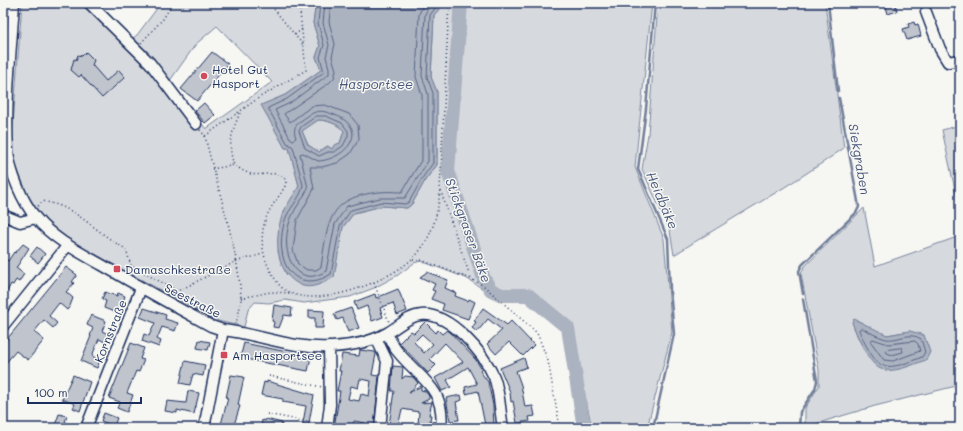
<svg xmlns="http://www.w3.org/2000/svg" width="963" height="431" font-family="Mali,sans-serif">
	<rect width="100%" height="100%" fill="#f6f6f2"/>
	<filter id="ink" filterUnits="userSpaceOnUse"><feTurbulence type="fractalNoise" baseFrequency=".025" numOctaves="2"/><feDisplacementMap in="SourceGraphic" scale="8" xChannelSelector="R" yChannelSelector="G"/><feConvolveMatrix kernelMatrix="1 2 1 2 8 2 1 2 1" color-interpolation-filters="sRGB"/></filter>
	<g filter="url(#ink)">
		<!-- green -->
		<path fill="#d6d9dd" stroke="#78849e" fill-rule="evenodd" d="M22 3H84L126 43 137 35 161 3H316L313 23 320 46 316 57 321 70 285 95 262 105 285 148H289L299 186 282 215 278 252 286 274 303 286 339 244 343 227 354 213 382 206 407 208 412 204 426 179 437 165V92L431 77 434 15 440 8V3H457L452 40 444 172 478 272 485 284 483 289 466 278 421 261 414 263 398 275 374 288 350 297 304 303 285 300 269 303 255 302 248 310 244 327 218 321 75 244 35 215 11 152ZM217 26 272 82 206 129 169 82 196 44Z
			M466 3H652L635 167 664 239 672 332 647 428H592L570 327 532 293 499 290 488 282 452 173Z
			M658 3H825L844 148C789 187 730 219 674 255L670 231 642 169 648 134Z
			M318 120C327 120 338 124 344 131L340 143 332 149 327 146 319 152 308 145 302 131Z
			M960 125V213L942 130Z
			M864 208 875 266 960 236V385L875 406 805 427V408L819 386V370L801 274 804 267ZM857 320 873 330 887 335 910 331 874 364 859 340 852 322Z"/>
		<!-- water -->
		<path fill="#abb2c0" stroke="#717e99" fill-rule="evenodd" d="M316 3H440V8L434 15 431 77 437 92V165L426 179 412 204 407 208 382 206 354 213 343 227 334 277C326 282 313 289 303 286 275 276 274 238 282 216 286 205 294 195 299 186L289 148H285L261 105 285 95 321 70 316 57 320 46 313 23ZM318 120C327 120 338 124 344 131L340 143 334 145 332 149 328 146 319 152 308 145 302 131Z
			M854 319 887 335 910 331 924 335 930 352 926 360C913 364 895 374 881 369 869 365 856 334 852 322Z"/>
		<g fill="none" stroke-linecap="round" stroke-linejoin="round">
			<!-- shore -->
			<path stroke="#556385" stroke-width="1" d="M320 3 318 23 324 45 320 57 324 72 287 99 268 108 287 143 293 147 303 185C302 195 292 206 287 215 283 223 280 241 282 251 285 279 308 289 331 274L340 226 351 210 381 202 405 204 409 202 423 177 433 163V93L427 77 430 15 436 7V3
				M325 3 323 23 329 45 326 57 329 68V74L290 103 275 110 290 138 293 140 296 138C293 130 294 126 302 120 316 110 319 109 335 115 372 130 344 160 318 161L303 153 300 154 308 188C304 198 295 207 291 218 284 236 284 261 300 273 309 279 318 276 326 271L335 224 347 206 380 198H405L428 161V94L422 76 425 14 431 3
				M331 3 329 22 335 44 332 57 336 70 334 78 329 83 284 114 290 122 312 106 325 105 349 114 358 125 359 139 350 154 337 163 322 167H310L314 189 297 220 293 250 298 264 307 270H316L321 267C328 223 327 197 380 192 387 191 394 192 402 192L422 159V95L416 77 419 14 424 3
				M317 116H326L342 123 348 131V136L343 146 334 152H328L319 156 305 148 299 131 301 127Z
				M862 328C869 332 878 337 886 339 898 341 909 331 921 339L925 352 922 357C911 361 893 370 882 365 873 362 862 338 859 330Z
				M873 339 888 344 915 341 918 344 920 351 893 361 884 360 871 342Z
				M902 348 903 352 892 355 885 352 886 350Z"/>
			<!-- stream -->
			<path stroke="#717e99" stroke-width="2.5" d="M828 3 838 91
				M803 294 799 271 802 265 856 213 859 207 839 98
				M653 428 674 334 670 290 668 239 638 169 646 109 655 3
				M799 428 800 412 815 389 817 381 803 299"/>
			<!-- river -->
			<path stroke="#abb2c0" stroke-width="14" d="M461 3 448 171 484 279 491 290 502 295H528L568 328 584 428"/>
		</g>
		<!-- building -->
		<path fill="#c0c4cd" stroke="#1b2f5e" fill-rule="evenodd" d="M885 3H895L897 11 888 14Z
			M914 22 915 25 918 24 921 36 907 40 903 29 909 27 908 24Z
			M86 52 94 60 92 65 106 81 119 70 125 77 102 98 81 75 79 77 71 70 74 59 76 60 78 55 82 56Z
			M212 52 228 64 197 101 181 89Z
			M204 103 215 115 205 123 195 111Z
			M23 244 29 248 16 268 24 274 19 282 16 280 13 285 11 284 3 299V257L8 261 14 252 15 253Z
			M37 247 45 254 38 263 30 256Z
			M66 267 77 275 72 282 74 283 66 292 73 298 70 306 67 310 59 303 49 316 57 323 53 328 44 320 34 332 44 340 28 360 16 351 3 366V344Z
			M427 272 448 280 445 288 456 293 455 296 468 301 469 299 475 302 468 319 442 310 444 304 431 299 435 291 432 290 435 284 420 277Z
			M398 289 407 311 397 315 393 303 380 308 383 317 372 321 367 306 357 310 354 302 375 294 376 298Z
			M105 292 117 296 118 293 125 296 119 314 104 308 106 301 102 299Z
			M274 305 292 308 291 316 284 315 279 328 273 327 274 322 272 321Z
			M144 308 166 315 165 319 178 323 175 331 162 327 157 339 161 341 159 347 142 341 144 334 149 336 155 323 140 317Z
			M351 308 359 328 348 332 343 318 337 320 334 314Z
			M483 308 507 325 511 321 534 345 523 356 509 342 496 354 487 344 502 330 488 319 477 332 472 328 476 322 474 321Z
			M309 310 324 311 323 328H315V318H309Z
			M91 315 106 321 102 331 110 335 107 343 99 339 92 356 100 360 97 368 81 361 91 336H90L93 328 87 325Z
			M425 322 436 333 438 330 442 334 447 330 450 332 476 360 482 370 480 371 488 382 493 405 494 428H487L485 425 478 391 466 394 465 387 477 384 468 367 447 380 451 387 442 391 435 378 463 362 445 343 430 359 436 365 428 373 400 344 399 343 411 331 414 333ZM422 334 433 344 424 353 414 342Z
			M199 340 210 342 208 350 197 348Z
			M131 343 144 348 140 359 144 360 139 372 136 371 127 393 133 395 127 412 117 408 120 402 109 398Z
			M244 343 311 357 308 371 240 358Z
			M360 350 375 352 376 354 372 375 379 376 374 428H364L365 423 354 421 353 428H334L340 391H337L341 371H339L342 354 359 356ZM360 379 371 381 369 396 361 394 359 401 348 399 351 386 358 388Z
			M524 358 527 367 516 371 521 385 525 407 533 406 535 416 529 417 530 421 517 423 513 401 511 402 510 392 500 368Z
			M185 361 205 365 203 376 193 374 190 385 180 383Z
			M393 366 403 367 402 379 405 376 413 377 418 383 409 393 421 386V390L425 391 429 396V399L421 403 432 402 429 415H431L430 421 434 422 433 428H424V426L418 424 419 412 402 409 398 427 389 425 394 391H391Z
			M73 375 90 382 80 411 73 408 75 404 62 399Z
			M231 375 244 377 238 405 240 406 233 428H220L228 398H226Z
			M267 381 314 395 308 428H302L306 406 283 402V399L261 395 264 382 267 383Z
			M188 391 199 393 194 414 177 410V413L165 411 167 401 186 403Z
			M461 395 462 400 456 402 459 420 450 421 446 398Z
			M104 413 117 418 114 426 101 421Z
			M59 414 67 416 65 422 78 428H54Z
			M266 419 282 423 281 428H261L262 420 265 421Z"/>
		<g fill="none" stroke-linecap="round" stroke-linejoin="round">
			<defs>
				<path id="minor" d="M14 3C11 52 5 102 8 151 10 173 22 201 36 218 53 239 79 252 102 265 138 286 174 306 211 326L223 330C258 334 296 350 331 347 350 346 371 342 387 333 398 327 408 316 421 315 450 312 484 354 494 377 500 393 500 412 503 428
					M89 3 150 63 196 124
					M926 12 940 49 948 62 960 60
					M3 215 20 222 36 218
					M3 326 68 245
					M387 333C390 339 393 347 398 352 419 378 446 388 441 428
					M376 338 387 361 380 428
					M86 428 141 288
					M204 428 223 330
					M327 428 330 405 329 347"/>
			</defs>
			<!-- minor casing -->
			<use href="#minor" stroke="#1b2f5e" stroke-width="13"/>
			<!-- path -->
			<path stroke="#1b2f5e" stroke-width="1.5" stroke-dasharray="1 3" stroke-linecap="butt" d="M269 3 303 45
				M449 3 440 189 471 279 484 286 537 333 548 361 560 428
				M295 35 303 28
				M141 43 163 19 173 3
				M240 113C232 131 227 145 234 165 239 168 244 172 251 174 262 177 285 167 286 184 280 197 269 207 265 221 260 237 262 254 269 268 272 274 276 281 280 286 308 314 388 282 412 259 417 255 422 248 425 243 435 226 438 210 440 191
				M200 130 205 136 260 97 306 70 299 3
				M205 136C217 189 237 242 241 297 241 305 238 315 236 324
				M212 169 234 165
				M38 206 43 201C51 203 60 205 67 209 88 220 105 238 126 249L131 266 178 291 235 262 263 254
				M413 260H421L471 279
				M374 283 389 322
				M241 298 271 292 290 293
				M269 376 322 387
				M267 414 320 424"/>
			<!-- minor -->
			<use href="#minor" stroke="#f6f6f2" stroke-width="10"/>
		</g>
	</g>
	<!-- markers -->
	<g fill="#d1495b" stroke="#f6f6f2" stroke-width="1.5">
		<circle cx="204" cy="76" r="4"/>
		<rect x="113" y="265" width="8" height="8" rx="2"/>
		<rect x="220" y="351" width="8" height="8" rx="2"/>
	</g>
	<g text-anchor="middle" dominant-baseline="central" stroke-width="3" stroke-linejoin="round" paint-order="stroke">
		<!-- poi labels -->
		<g font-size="12" fill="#1b2f5e" stroke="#f6f6f2" text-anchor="start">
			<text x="212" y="69">Hotel Gut<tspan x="212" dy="14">Hasport</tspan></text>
			<text x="125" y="269">Damaschkestraße</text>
			<text x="232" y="355">Am Hasportsee</text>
		</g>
		<!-- street labels -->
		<g font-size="12" fill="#1b2f5e" stroke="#f6f6f2">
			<text transform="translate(193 300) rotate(27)">Seestraße</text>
			<text transform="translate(110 331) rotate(-68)">Kornstraße</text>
		</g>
		<!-- water labels -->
		<g font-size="13" font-style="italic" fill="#46567b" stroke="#f6f6f2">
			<text x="376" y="83">Hasportsee</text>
			<text transform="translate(860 159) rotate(80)">Siekgraben</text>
			<text transform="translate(663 200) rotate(67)">Heidbäke</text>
			<text transform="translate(469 230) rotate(70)">Stickgraser Bäke</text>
		</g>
	</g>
	<!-- margin -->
	<rect width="963" height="431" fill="none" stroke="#f6f6f2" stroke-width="16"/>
	<rect x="8" y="8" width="947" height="415" fill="none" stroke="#1b2f5e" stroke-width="1.5" filter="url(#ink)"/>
	<!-- scale -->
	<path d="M28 397v6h113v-6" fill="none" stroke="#1b2f5e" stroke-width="2"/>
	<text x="34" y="397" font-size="12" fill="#1b2f5e" stroke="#f6f6f2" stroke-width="3" paint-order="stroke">100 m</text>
</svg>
